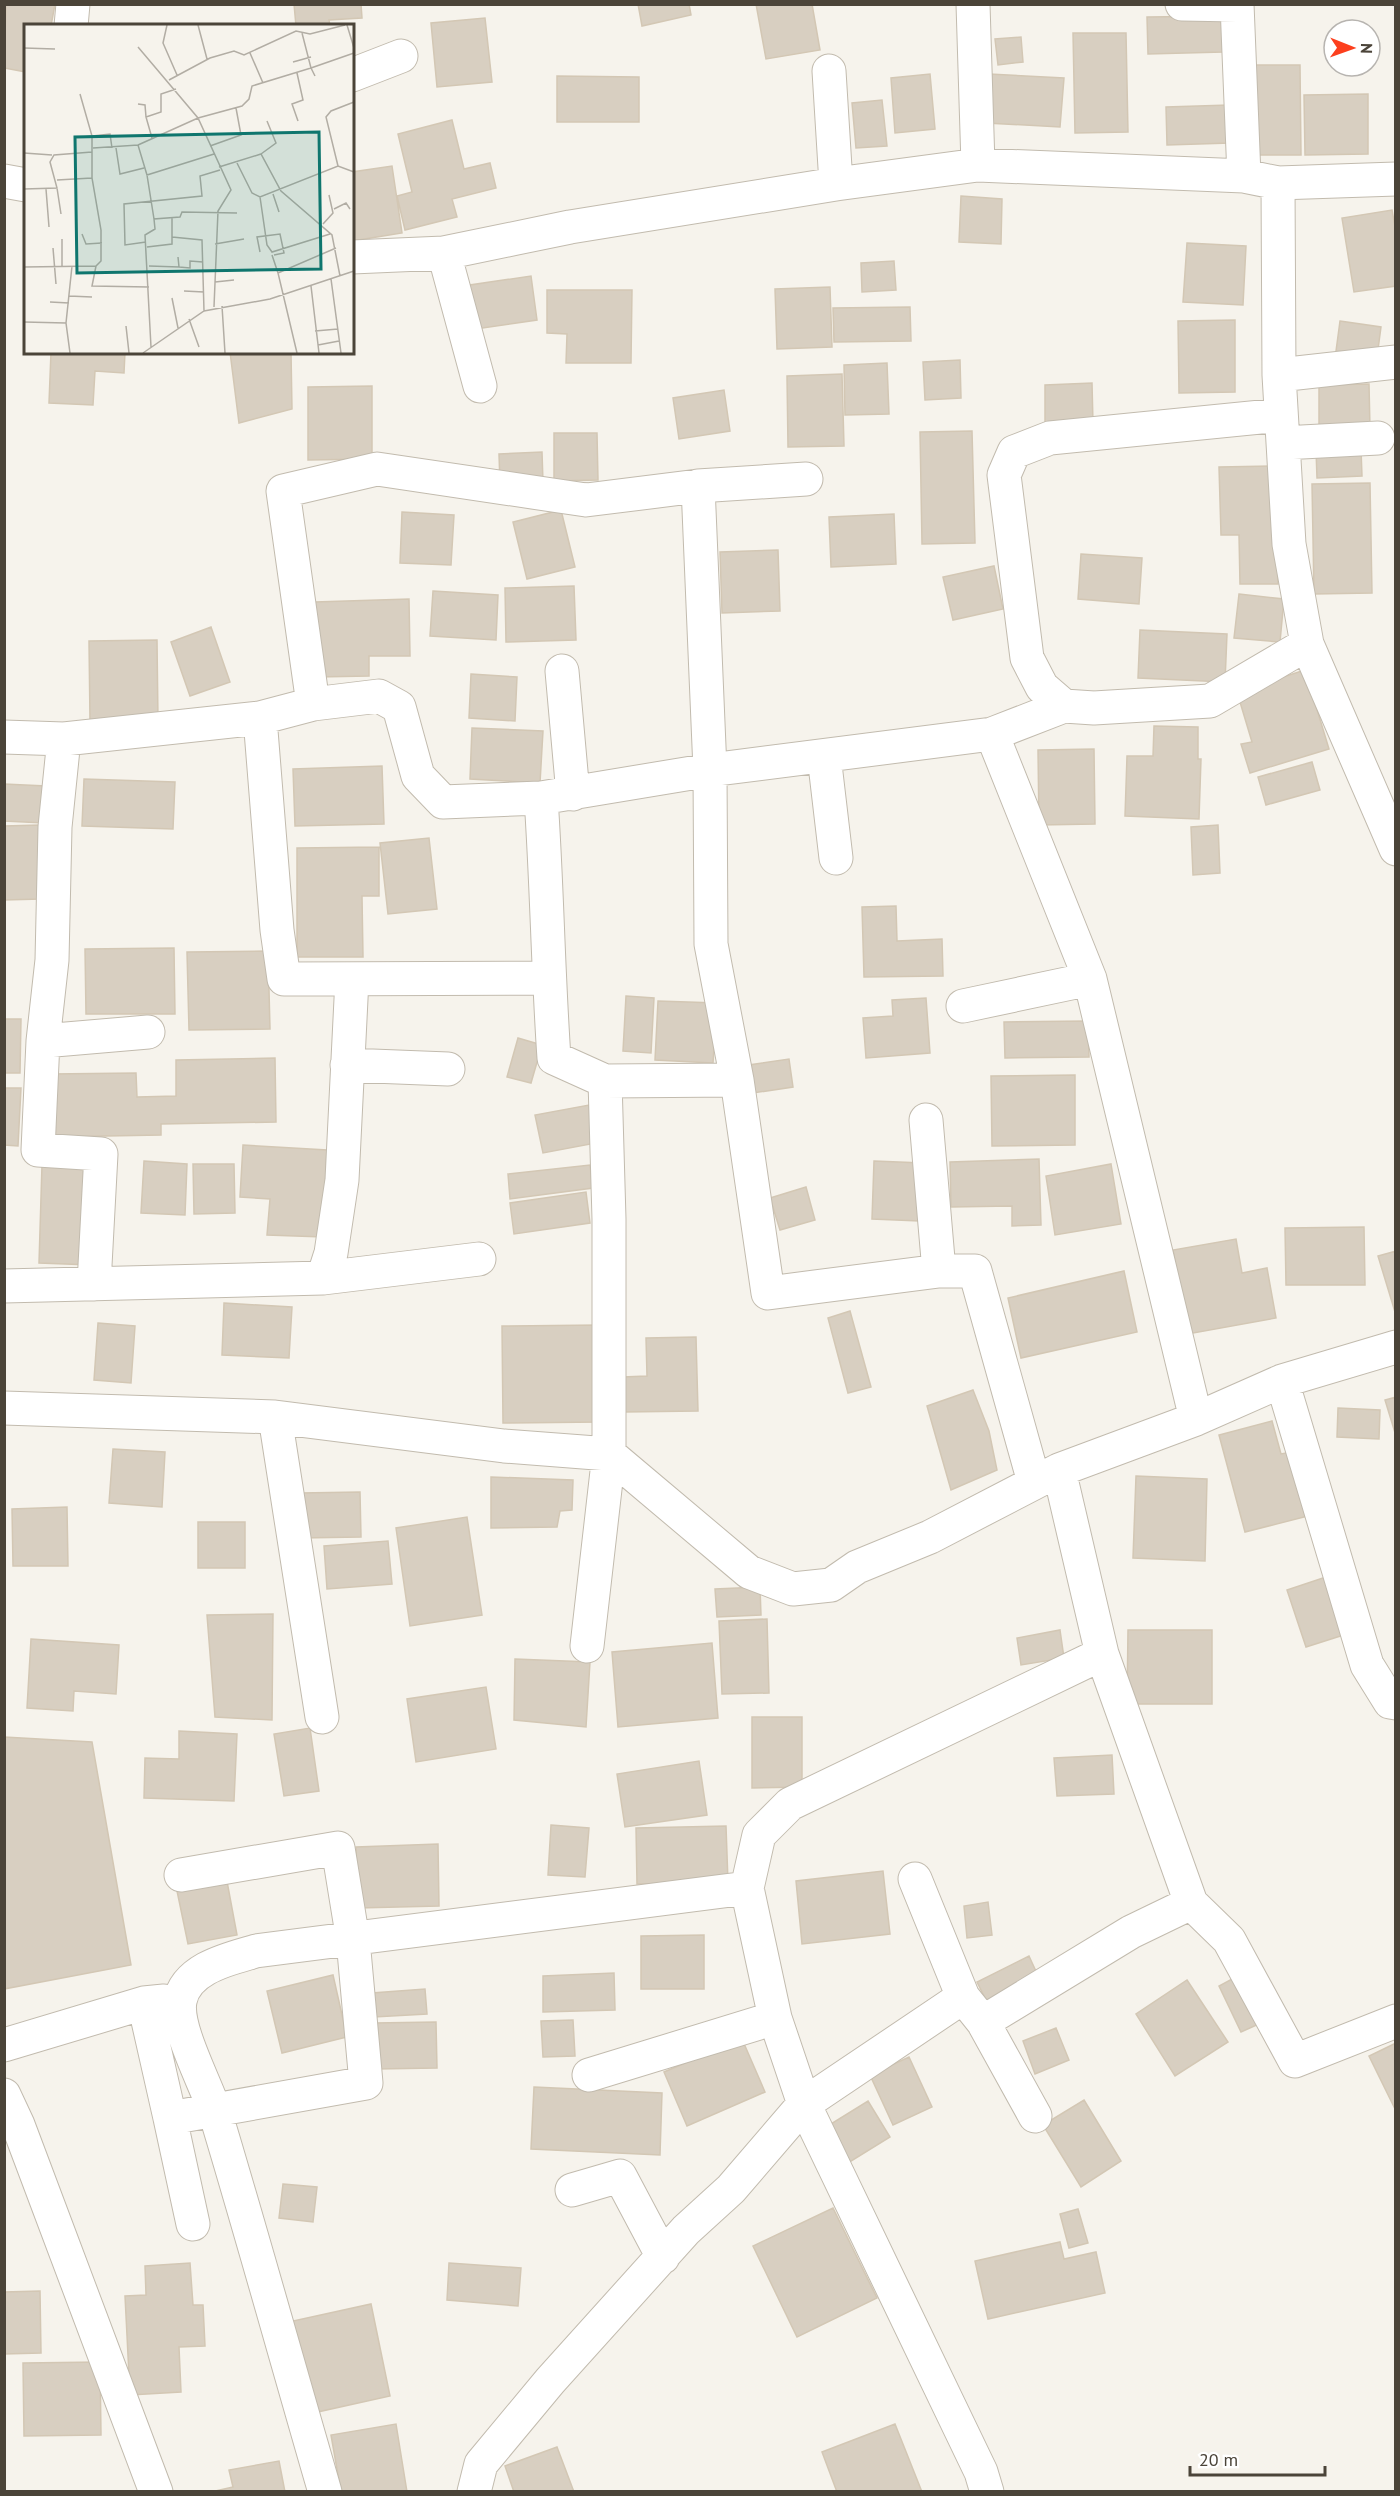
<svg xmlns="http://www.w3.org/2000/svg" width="1400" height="2496" font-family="'PT Sans',sans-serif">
	<rect width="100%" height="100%" fill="#f6f3ec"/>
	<!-- building -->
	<path fill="#d8cfc1" stroke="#d3c7b4" stroke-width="1.5" d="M6 4H55L51 26H26V72L4 68Z
		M294 4H361L362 18 329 20 330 26H296Z
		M638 4H689L691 15 642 26Z
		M756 4H812L820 50 766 59Z
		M1223 16V52L1148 54 1147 17Z
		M485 18 492 82 437 87 431 23Z
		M1073 33H1126L1128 132 1075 133Z
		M1021 37 1023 62 998 65 995 39Z
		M1252 65H1300L1301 155H1254Z
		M930 74 935 129 895 133 891 78Z
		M989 74 1064 78 1060 127 986 123Z
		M557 76 639 77V122H557Z
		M1368 94V154L1305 155 1304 95Z
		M882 100 887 146 856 148 852 103Z
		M1229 105 1230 143 1167 145 1166 107Z
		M452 120 464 169 490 163 496 188 452 199 457 217 405 230 397 196 412 192 398 134Z
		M392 166 402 233 352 241V172Z
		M961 196 1002 199 1001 244 959 242Z
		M1392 210 1396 232V286L1354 292 1342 218Z
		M1187 243 1246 246 1243 305 1183 302Z
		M894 261 896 290 862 292 861 263Z
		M531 276 537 320 476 329 470 285Z
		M830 287 832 347 777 349 775 289Z
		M547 290H632L631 363H566L567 334 547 333Z
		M910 307 911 341 834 342 833 308Z
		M1235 320V392L1179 393 1178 321Z
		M1340 321 1381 327 1377 357 1336 351Z
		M51 352H125L124 373 95 371 93 405 49 403Z
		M230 352H291L292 409 239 423Z
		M960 360 961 398 925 400 923 362Z
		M887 363 889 414 845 415 844 365Z
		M842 374 844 446 788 447 787 376Z
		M1092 383 1093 423H1045V385Z
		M1369 384 1370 429 1319 430V385Z
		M372 386V459L308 460V387Z
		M724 390 730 431 679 439 673 398Z
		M972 431 975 543 922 544 920 432Z
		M554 433H597L598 480 554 481Z
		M1361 449 1362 476 1317 478 1316 450Z
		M542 452 543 482 500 484 499 454Z
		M1276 466 1278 584H1240L1239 535H1221L1219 467Z
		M1370 483 1372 593 1314 594 1312 484Z
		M561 510 575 567 527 579 513 522Z
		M402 512 454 515 451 565 400 563Z
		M894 514 896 564 831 567 829 517Z
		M778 550 780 611 722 613 720 552Z
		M1081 554 1142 558 1139 604 1078 599Z
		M994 566 1003 609 953 620 943 577Z
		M574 586 576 640 506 642 505 588Z
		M433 591 498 595 496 640 430 636Z
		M1239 594 1284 599 1280 642 1234 638Z
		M409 599 410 656H369V676L317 677 315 602Z
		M211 627 230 682 190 696 171 642Z
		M1140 630 1227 634 1225 682 1138 678Z
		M157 640 158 720 90 721 89 641Z
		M1305 670 1329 749 1250 773 1241 744 1252 742 1237 692Z
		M471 674 517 677 515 721 469 718Z
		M1154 726 1198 727V759H1201L1199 819 1125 816 1127 756H1153Z
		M472 728 543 731 540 783 470 779Z
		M1094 749 1095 824 1039 825 1038 750Z
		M1312 762 1320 790 1266 805 1258 777Z
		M382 766 384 824 295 826 293 769Z
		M84 779 175 782 173 829 82 826Z
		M4 784 46 786 44 823 4 821Z
		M40 825 41 899 4 900V826Z
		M1218 825 1220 873 1193 875 1191 827Z
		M429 838 437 909 388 914 380 843Z
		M379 847V896H362L363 957H297V848Z
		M896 906 897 941 942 939 943 976 864 977 862 907Z
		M174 948 175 1014H86L85 949Z
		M268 951 270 1029 189 1030 187 952Z
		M626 996 654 998 651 1053 623 1051Z
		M926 998 930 1053 866 1058 863 1018 893 1016 892 1000Z
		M658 1001 717 1003 713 1063 655 1060Z
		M4 1019H21L20 1073H4Z
		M1088 1021 1089 1057 1005 1058 1004 1022Z
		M518 1038 542 1045 531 1083 507 1077Z
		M275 1058 276 1122 161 1124V1135L51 1137 50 1074 136 1073 137 1097 176 1096V1060Z
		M789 1059 793 1087 753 1093 749 1065Z
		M1075 1075V1145L992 1146 991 1076Z
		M4 1088H21L18 1146 4 1145Z
		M589 1105 596 1143 543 1153 535 1115Z
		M243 1145 327 1150 323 1237 267 1235 270 1199 240 1197Z
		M1039 1159 1041 1225 1012 1226V1206L951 1207 950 1162Z
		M144 1161 187 1164 185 1215 141 1213Z
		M874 1161 923 1163 919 1221 872 1219Z
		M193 1164H234L235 1213 194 1214Z
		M1111 1164 1121 1224 1055 1235 1046 1176Z
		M42 1165 94 1166 91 1265 39 1263Z
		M590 1165 593 1188 510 1199 508 1174Z
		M806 1187 815 1220 780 1230 770 1198Z
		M586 1192 590 1223 514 1234 510 1203Z
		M1364 1227 1365 1285H1286L1285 1228Z
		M1236 1239 1242 1273 1267 1268 1276 1318 1188 1334 1173 1250Z
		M1396 1251V1312H1395L1378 1256Z
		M1124 1271 1137 1332 1021 1358 1008 1298Z
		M224 1303 292 1307 289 1358 222 1355Z
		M850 1311 871 1387 848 1393 828 1318Z
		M98 1323 135 1326 131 1383 94 1380Z
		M600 1325V1422L503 1423 502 1326Z
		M696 1337 698 1411 624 1412 623 1377 647 1376 646 1338Z
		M973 1390 989 1431 997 1470 951 1490 927 1406Z
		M1396 1397V1436L1385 1400Z
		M1338 1408 1380 1410 1379 1439 1337 1437Z
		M1272 1421 1281 1454 1291 1452 1308 1516 1245 1532 1219 1435Z
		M113 1449 165 1452 162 1507 109 1503Z
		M1136 1476 1207 1479 1205 1561 1133 1558Z
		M491 1477 573 1480 572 1510 560 1511 557 1527 491 1528Z
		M360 1492 361 1537 300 1538V1493Z
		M67 1507 68 1566H13L12 1509Z
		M467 1517 482 1615 410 1626 396 1528Z
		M198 1522H245V1568H198Z
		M388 1541 392 1584 327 1589 324 1546Z
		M1332 1575 1350 1633 1306 1647 1287 1590Z
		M760 1587 761 1615 717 1617 715 1589Z
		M273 1614 272 1720 215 1717 207 1615Z
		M767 1619 769 1693 722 1694 719 1621Z
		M1060 1630 1064 1658 1021 1665 1017 1638Z
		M1128 1630H1212V1704H1127Z
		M31 1639 119 1645 116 1694 74 1691 73 1711 27 1708Z
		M712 1643 718 1718 618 1727 612 1652Z
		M515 1659 590 1662 586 1727 514 1720Z
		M486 1687 496 1749 416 1762 407 1699Z
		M752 1717H802V1787L752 1788Z
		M310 1728 319 1791 284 1796 274 1734Z
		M179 1731 237 1734 234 1801 144 1798 145 1758 179 1759Z
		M4 1737 92 1742 131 1965 4 1989Z
		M1112 1755 1114 1794 1057 1796 1054 1758Z
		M699 1761 707 1815 625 1827 617 1774Z
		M551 1825 589 1828 585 1877 548 1875Z
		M726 1826 728 1882 637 1884 636 1828Z
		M438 1844 439 1906 358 1908 356 1847Z
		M883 1871 890 1934 802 1944 796 1881Z
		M226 1876 237 1935 188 1944 176 1886Z
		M988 1902 992 1935 967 1938 964 1906Z
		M704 1935V1989H641V1936Z
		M1029 1956 1039 1978 988 2004 977 1982Z
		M1245 1972 1268 2020 1241 2032 1219 1986Z
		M614 1973 615 2010 543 2012V1976Z
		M333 1975 347 2037 282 2053 267 1991Z
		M1187 1980 1228 2042 1175 2076 1136 2014Z
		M425 1989 427 2014 374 2017 372 1993Z
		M573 2020 575 2056 543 2057 541 2021Z
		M436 2022 437 2068 376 2069 374 2023Z
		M1056 2028 1069 2060 1035 2074 1023 2041Z
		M742 2039 765 2092 687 2126 664 2072Z
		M1396 2043V2111L1369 2056Z
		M909 2057 932 2107 893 2125 870 2075Z
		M534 2087 662 2093 660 2155 531 2149Z
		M1084 2100 1121 2161 1081 2187 1043 2125Z
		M868 2101 890 2137 848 2163 826 2127Z
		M283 2184 317 2187 313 2222 279 2218Z
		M833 2208 877 2298 797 2337 753 2246Z
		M1078 2209 1088 2243 1069 2248 1060 2214Z
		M1060 2242 1064 2259 1096 2252 1105 2293 988 2319 975 2261Z
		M190 2263 193 2305H203L205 2346 179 2347 181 2392 130 2395 125 2296 146 2295 145 2266Z
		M449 2263 521 2268 518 2306 447 2300Z
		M40 2291 41 2353 4 2354V2292Z
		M371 2304 390 2396 313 2413 293 2321Z
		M100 2362 101 2435 24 2436 23 2363Z
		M396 2424 407 2492H341L331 2435Z
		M895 2424 922 2492H837L822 2452Z
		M557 2447 574 2492H514L505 2466Z
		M279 2461 285 2492H211L233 2487 229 2470Z"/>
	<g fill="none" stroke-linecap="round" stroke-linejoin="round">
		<defs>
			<path id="minor" d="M973 4 978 165
				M1182 4 1237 5
				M1237 4 1244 176
				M71 26 73 4
				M829 71 836 184
				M352 75 401 56
				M4 181 26 185
				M444 253 480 386
				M352 257 444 253 570 227 836 184 978 165 1244 176 1278 183 1396 179
				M1279 375 1396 362
				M1283 443 1378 438
				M698 486 806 479
				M1307 644 1396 849
				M562 671 573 794
				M313 704 283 491 377 469 586 500 698 486 710 770 711 944 737 1080 768 1293 939 1271H975L1034 1482
				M1064 706 1042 687 1027 658 1004 475 1014 452 1050 438 1281 415
				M260 718 277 930 284 979 549 978
				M4 737 64 739 260 718 313 704 379 696 399 707 418 776 443 802 541 798C547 885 548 972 554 1058L605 1081 609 1219V1454L587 1646
				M64 739 55 827 52 960 43 1041 148 1032
				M824 756 836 858
				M541 798 710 770 992 734
				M963 1006 1090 979
				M43 1041 38 1150 101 1154 94 1284
				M347 1065 448 1069
				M605 1081 737 1080
				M926 1120 939 1271
				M323 1278 479 1259
				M4 1286 323 1278 331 1253 342 1180 352 979
				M1282 1381 1367 1665 1390 1702 1396 1703
				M4 1408 275 1417 504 1446 609 1454 749 1572 793 1589 831 1585 857 1567 930 1537 1059 1470 1196 1419 1282 1381 1396 1347
				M275 1417 322 1717
				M1196 1419 1090 979 992 734 1064 706 1094 708 1210 701 1307 644 1289 544 1279 375 1278 183
				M915 1879 963 1997
				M1191 1903 1229 1940 1295 2061 1396 2021
				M144 2003 170 2118 366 2083 353 1940 338 1848 181 1875
				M983 2022 1035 2116
				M4 2045 144 2003 164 2001
				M589 2075 775 2018
				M4 2095 18 2125 156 2492
				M170 2118 193 2224
				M572 2190 620 2176 663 2257
				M325 2492C288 2365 253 2238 215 2112 206 2084 175 2028 180 2001 186 1968 229 1959 256 1951L747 1888
				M474 2492 481 2464 550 2381 686 2230 731 2189 804 2104 963 1997 983 2022 1131 1932 1191 1903 1102 1654 1059 1470
				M987 2492 981 2472 804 2104 775 2018 747 1888 759 1835 790 1804 1102 1654"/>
		</defs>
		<!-- minor casing -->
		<use href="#minor" stroke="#c2bbae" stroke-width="35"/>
		<!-- minor -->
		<use href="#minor" stroke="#fff" stroke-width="33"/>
	</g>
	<!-- overview -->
	<g transform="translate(24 24)">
		<rect width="330" height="330" fill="#f6f3ec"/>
		<path fill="none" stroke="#b2ada4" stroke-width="1.5" d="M143 1 139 19 153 51M174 1 183 35M323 1 330 24M114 23 174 94 207 166 194 187 190 283M0 24 31 25M226 29 239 59M269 38 287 33M273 49 279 76 268 80 274 97M291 52 287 44 330 29M145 56 186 34 210 27 220 31 272 7 286 10 321 1M114 80 121 81 122 93M59 113 86 110 88 124M128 114 122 93 137 88V70L152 65M114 121 174 94 218 82 225 75 228 62 287 44 278 9M186 122 217 111 212 84M69 124 114 121 123 151 190 130M92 124 96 150 120 144M0 129 28 131M237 130 252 119 243 97M213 139 228 169 236 173 314 142 330 148M314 142 302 93 307 87 330 78M195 143 237 130 257 167 308 211 316 252M123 151 130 195M33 156 68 154M33 164 37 190M0 165 33 164 26 138 30 131 68 128M22 165 25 203M249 170 255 188M236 173 243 221 248 228 306 210M310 185 322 179 326 185M299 200 309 189 305 171M58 210 62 220 78 219M148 213 178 216 180 287M38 215V242M122 218 101 221 100 180 178 172 176 152 196 146M191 220 220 215M123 223 148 220V194M29 224 32 260M236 228 233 213 256 210 260 229 250 231M248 231 254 249M72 242 68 262 125 263M125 242 155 243 154 233M0 243 72 242 77 237V206L68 154V112L56 70M155 243 166 244V237L179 238M307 255 317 329M191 258 210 256M287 262 295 329M160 267 180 268M45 272 68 273M148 274 154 304M26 278 45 279M198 282 201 329M165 295 175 323M0 298 42 299M102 302 105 329M291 307 314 305M294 321 315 317M127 323 121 211 131 205 130 195 156 193 158 188 213 189M46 329 42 299 48 242M119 329 180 287 246 275 330 247M273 329 254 249 312 224"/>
		<path fill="#0f766e" fill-opacity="0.15" stroke="#0f766e" stroke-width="3" d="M295 108 297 245 53 249 51 113Z"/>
		<rect width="330" height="330" fill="none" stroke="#4b4439" stroke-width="3"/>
	</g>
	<!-- border -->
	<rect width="1400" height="2496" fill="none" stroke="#4b4439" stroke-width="12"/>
	<!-- north arrow -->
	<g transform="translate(1352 48) rotate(91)"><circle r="28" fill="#ffffff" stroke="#b7b4b0" stroke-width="1.5"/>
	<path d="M0-4.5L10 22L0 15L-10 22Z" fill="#fc3f1d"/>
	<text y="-9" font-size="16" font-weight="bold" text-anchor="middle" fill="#4b4439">N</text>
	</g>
	<!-- scale -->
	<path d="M1190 2466v9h135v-9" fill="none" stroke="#4b4439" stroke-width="3"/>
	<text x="1199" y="2466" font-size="18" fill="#4b4439" stroke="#ffffff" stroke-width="4.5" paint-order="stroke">20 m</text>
</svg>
